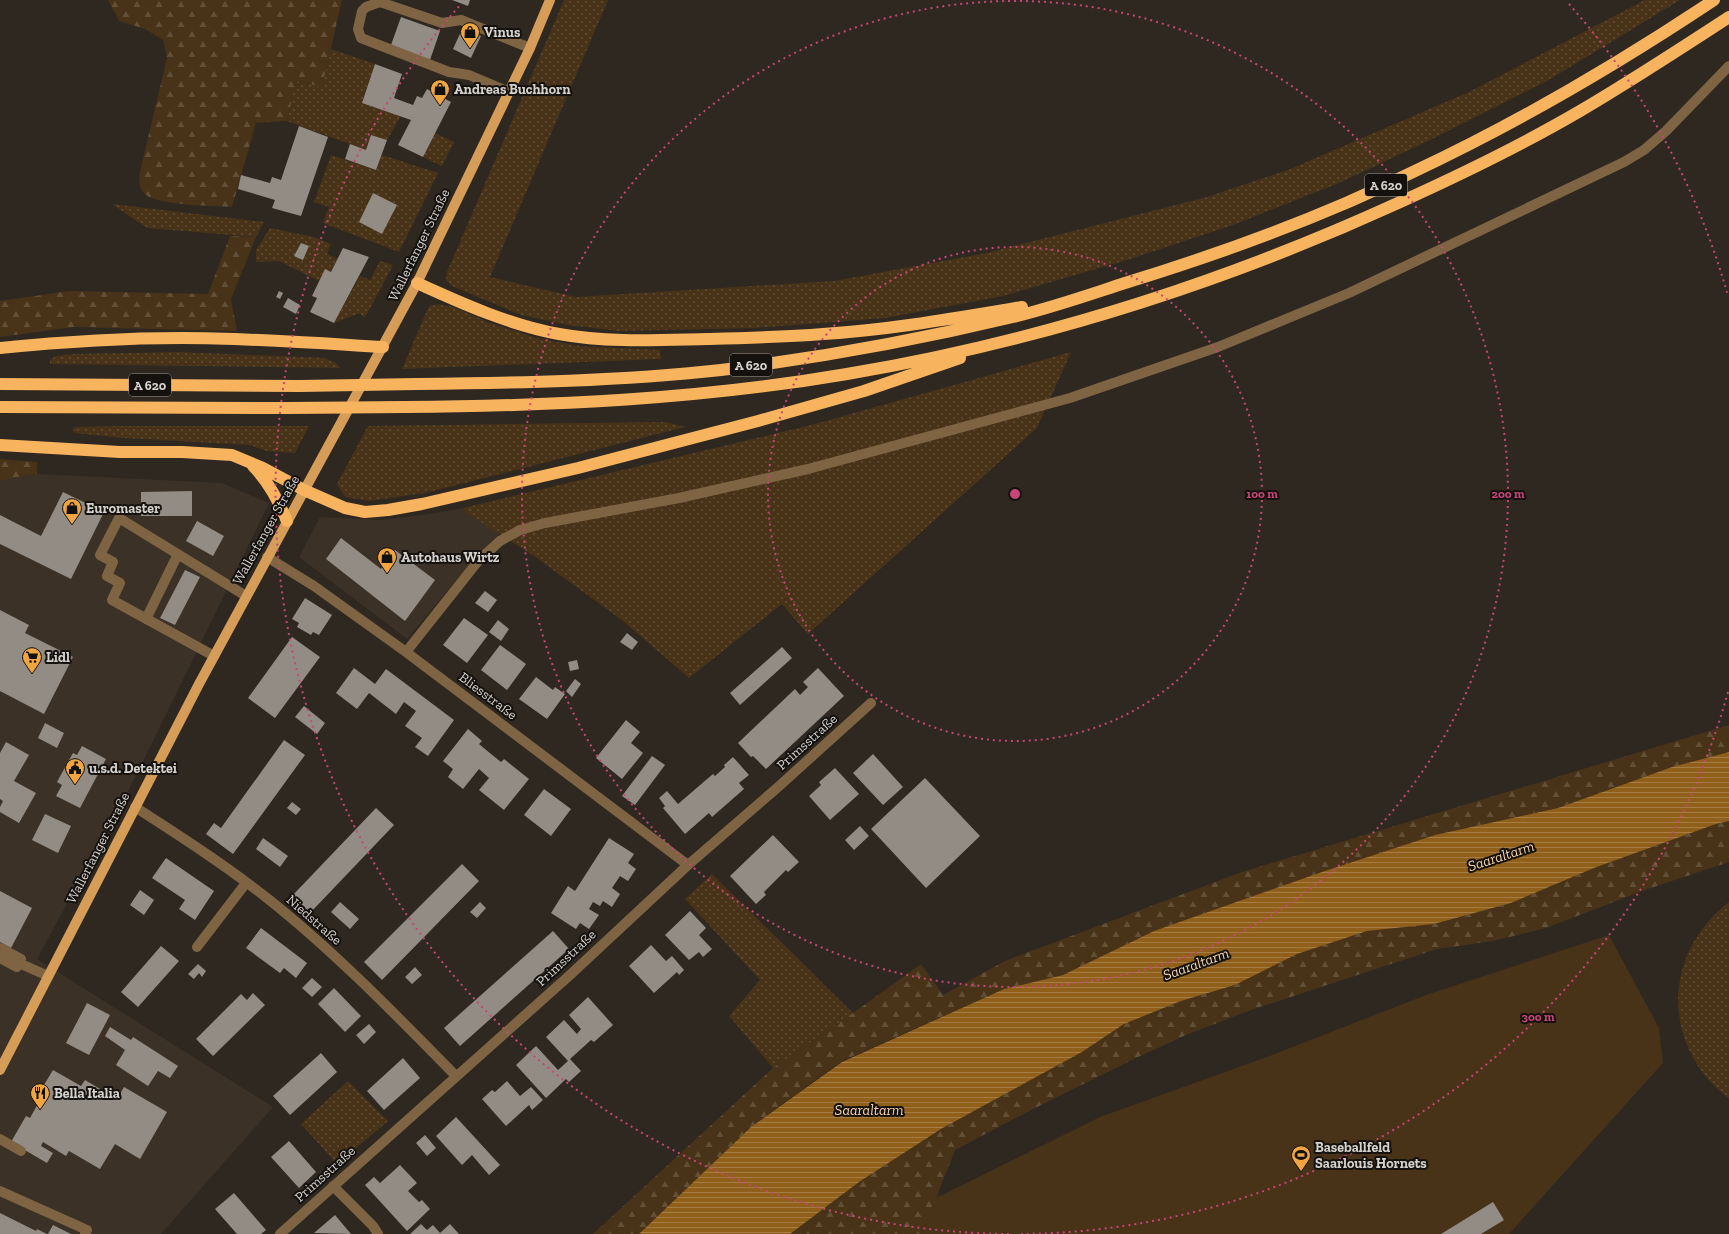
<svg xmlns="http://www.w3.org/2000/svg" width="1729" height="1234" font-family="'Zilla Slab',serif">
	<defs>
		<pattern id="green-dots" width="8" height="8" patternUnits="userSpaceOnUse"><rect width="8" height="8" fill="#483218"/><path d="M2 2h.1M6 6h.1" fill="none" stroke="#624f38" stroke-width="1.8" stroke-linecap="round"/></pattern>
		<pattern id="forest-firs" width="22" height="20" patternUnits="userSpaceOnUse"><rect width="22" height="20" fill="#483218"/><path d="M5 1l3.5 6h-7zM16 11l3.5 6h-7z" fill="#624f38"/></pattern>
		<pattern id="water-rules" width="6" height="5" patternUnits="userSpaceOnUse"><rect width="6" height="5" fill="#905f1a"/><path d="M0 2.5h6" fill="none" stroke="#a47c45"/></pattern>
	</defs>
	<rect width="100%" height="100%" fill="#2e2821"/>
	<!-- built -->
	<path fill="#3c3126" d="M37 474 222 483 269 503 136 776 37 959 273 1107 161 1234H0V481Z
		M463 508 465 512 500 534 481 551 407 639 299 557 320 517 381 520 430 514Z"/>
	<!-- green -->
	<path fill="url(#green-dots)" d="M564 0H608L490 277 576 297 834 281 987 253 1207 197 1288 170 1469 92 1645 0H1680L1547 81 1428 141 1339 183 1233 225 1130 259 1003 296 885 318 755 328 619 331 568 325 521 315 452 286 446 280 447 272Z
		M331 49 375 64 362 103 401 116 387 140 371 135 366 150 287 121 296 81 322 87Z
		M435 133 454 142 442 166 423 157Z
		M331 155 376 170 382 155 438 173 399 252 323 223 329 207 314 202Z
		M112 204 264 222 256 237 147 228Z
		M270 228 314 237 331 244 327 254 338 259 331 272 319 281 279 261 256 262V250Z
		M380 261 393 265 368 312 364 318 360 313 334 323 360 276 370 280Z
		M439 304 454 307 490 323 541 339 580 346 660 350 661 359 402 369 429 306Z
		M178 352 324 358 335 362 340 368 50 364V360L56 356 73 354Z
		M1071 352 1037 428 808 634 782 604 689 678 623 621 534 556 465 512 463 508 815 424Z
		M666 422 685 427 425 493 369 501 345 497 337 484 368 426Z
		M119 426H309L295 453 267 451 250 445 123 438 75 433 72 430 75 427Z
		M712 874 853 1013 773 1068 729 1016 760 980 685 899Z
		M1729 902V1099C1720 1091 1710 1083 1703 1073 1661 1017 1674 944 1729 902Z
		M348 1081 388 1121 337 1164 301 1124Z"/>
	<!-- forest -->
	<path fill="url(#forest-firs)" d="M108 0H342L322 87 296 81 287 121 256 123 232 207C215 206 158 205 146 195 140 190 139 184 139 176L167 58 163 40 145 29 119 21Z
		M230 236 256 237 231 299 237 331 74 327 0 337V301L69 291 208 294Z
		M0 459 37 462V474L0 481Z
		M1729 725V752L1672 767 1558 808 1435 835 1154 931 1063 975 1004 989 842 1061 751 1127 639 1234H593L773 1068 853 1013 921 964 943 995 1005 961 1242 872Z
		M1729 821V862L1645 890 1546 928 1493 941 1437 949 1251 1010 1186 1035 1136 1058 1031 1110 955 1150 922 1234H790L859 1182 941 1129 1082 1052 1124 1024 1181 1001 1235 985 1297 954 1367 931 1434 924 1511 903 1594 868 1716 824Z"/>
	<!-- pitch -->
	<path fill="#483218" d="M1609 935 1659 1028 1663 1063 1509 1234H922L936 1198 1100 1117 1264 1058 1426 995Z"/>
	<!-- water -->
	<path fill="url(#water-rules)" d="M1729 752V821L1716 824 1594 868 1511 903 1434 924 1367 931 1297 954 1235 985 1181 1001 1124 1024 1082 1052 941 1129 859 1182 790 1234H639L751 1127 842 1062 1004 989 1063 975 1154 931 1322 872 1435 835 1558 808 1672 767Z"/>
	<!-- building -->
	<path fill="#938c84" d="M452 0H470L468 6Z
		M401 17 440 31 430 60 391 45Z
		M463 27 481 36 471 58 453 49Z
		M375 64 402 74 394 98 413 105 417 96 422 98 427 89 451 102 423 157 398 145 411 120 362 103Z
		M299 126 328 137 301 216 272 208 275 200 238 189 241 175 270 183 272 177 281 180Z
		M371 135 387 140 376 170 345 159 350 144 366 150Z
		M373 193 397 205 382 234 359 222Z
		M301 243 309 246 303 260 294 256Z
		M343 248 369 257 334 323 310 312 317 298 312 296 325 269 331 272Z
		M279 291 283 293 280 299 276 297Z
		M288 298 300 305 296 314 283 307Z
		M192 491V516H141V492Z
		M63 492 104 512 71 579 0 544V515L41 536Z
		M197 521 224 536 213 556 186 541Z
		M341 538 381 569 395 550 435 580 405 621 326 559Z
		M185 570 200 577 175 625 160 618Z
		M485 591 497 600 488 612 475 603Z
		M305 598 332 615 319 635 313 632 311 635 297 627 299 623 292 619Z
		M0 610 29 625 25 633 73 657 44 714 0 691Z
		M464 618 488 635 467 663 443 645Z
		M498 620 509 629 501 641 489 632Z
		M627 633 638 642 632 650 620 642Z
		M292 637 320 657 275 718 248 698Z
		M500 645 526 664 507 690 481 670Z
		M782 647 792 658 740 705 730 693Z
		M577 660 579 669 570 671 568 662Z
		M354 668 375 684 386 669 454 720 428 756 415 747 422 738 405 726 416 711 404 702 396 714 369 693 357 709 336 693Z
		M818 668 844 696 766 769 753 756 751 757 738 743 795 689 800 695 808 687 803 682Z
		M536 677 553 690 555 687 565 694 547 719 519 699Z
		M575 679 581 684 572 697 566 691Z
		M304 706 325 723 317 734 295 717Z
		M626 720 640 732 631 743 643 753 622 779 596 758Z
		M45 723 64 733 57 748 38 738Z
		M468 729 482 741 479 744 491 754 501 762 504 759 529 779 504 810 479 790 489 778 479 769 463 789 448 777 453 769 443 761Z
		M284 740 305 755 233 854 206 834 214 823 221 828Z
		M6 742 29 755 14 781 36 793 19 823 0 812V807L3 801 0 799V753Z
		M82 746 106 759 80 808 56 796 62 785 57 782 73 753 77 755Z
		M873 754 903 787 883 805 853 773Z
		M652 756 665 765 635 805 622 796Z
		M733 757 749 775 739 783 744 789 712 817 709 813 685 834 663 808 665 806 659 798 667 791 678 804 713 774 715 776 725 767 724 765Z
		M835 768 859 794 830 820 809 796 821 785 819 782Z
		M925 778 980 836 926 888 871 829Z
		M544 789 571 809 551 836 524 815Z
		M292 802 301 809 296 815 287 808Z
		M376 808 394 825 310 913 292 896Z
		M45 814 71 826 58 853 32 840Z
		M860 826 869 836 854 850 845 840Z
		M773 835 799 862 788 872 786 870 764 892 766 895 756 904 730 876Z
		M263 838 288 856 280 867 256 849Z
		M609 838 634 854 628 863 636 869 628 881 620 876 612 888 620 894 612 907 603 901 600 906 593 902 589 909 599 915 589 929 580 923 576 929 551 913 568 886 575 891Z
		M166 858 214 891 195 920 179 909 185 900 152 878Z
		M462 864 479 881 382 980 364 962Z
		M140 890 154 900 144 915 130 905Z
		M0 891 32 908 11 948 0 942Z
		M340 902 359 919 350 929 331 912Z
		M480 902 486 908 477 918 470 912Z
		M690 911 706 928 699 935 712 949 703 957 699 952 689 960 665 935Z
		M261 928 307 963 296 978 284 968 280 973 246 948Z
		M553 931 569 949 460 1046 444 1028Z
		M651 945 666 961 672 956 684 970 679 975 677 972 654 993 629 966Z
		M161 946 179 961 138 1007 121 992Z
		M198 964 206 971 202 977 199 973 194 979 188 974Z
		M415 967 422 975 412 984 405 977Z
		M312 978 322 987 312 997 302 988Z
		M334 988 361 1016 345 1032 318 1004Z
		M253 993 265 1005 213 1056 196 1039 241 994 247 1000Z
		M588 997 613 1025 594 1042 591 1040 570 1059 581 1071 569 1082 566 1079 546 1098 516 1065 536 1046 558 1070 568 1061 546 1037 564 1020 577 1034 581 1029 569 1015Z
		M87 1003 110 1015 89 1055 66 1043Z
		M369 1024 376 1032 364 1044 356 1035Z
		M110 1027 131 1040 133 1037 178 1066 170 1078 158 1071 148 1086 116 1065 125 1050 105 1036Z
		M321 1053 337 1072 290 1115 273 1096Z
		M403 1058 420 1078 384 1110 367 1091Z
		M53 1070 81 1086 85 1080 117 1099 124 1087 167 1112 140 1159 115 1144 100 1169 69 1151 66 1156 43 1142 41 1146 53 1153 47 1163 11 1142 26 1116 30 1118 40 1100 36 1098Z
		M507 1081 520 1096 531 1087 543 1100 532 1110 529 1105 506 1126 482 1099 492 1090 495 1092Z
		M456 1117 500 1165 489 1175 472 1155 462 1165 436 1136Z
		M425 1135 436 1148 427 1156 416 1143Z
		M289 1141 316 1172 299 1188 271 1157Z
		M400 1165 417 1183 408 1191 419 1202 422 1200 430 1209 407 1231 365 1185 374 1177 380 1183Z
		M234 1193 266 1230 261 1234H237L215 1209Z
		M1493 1202 1504 1220 1481 1234H1441Z
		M0 1213 36 1231 37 1229 47 1234H0Z
		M335 1215 351 1234 314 1233Z
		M421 1224 427 1230 433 1225 440 1233 450 1224 459 1234H410Z
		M53 1225 71 1234H48Z"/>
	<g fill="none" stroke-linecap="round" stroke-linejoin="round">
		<!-- minor -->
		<path stroke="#7f6444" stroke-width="10" d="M509 92 469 75 449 72 361 38 358 29 362 11 366 7 380 2 442 23 461 20 530 48
			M267 557 314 586 406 652 688 865
			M146 619 178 554
			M406 652 479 560 500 541 520 530 545 523 679 498 808 469 1070 398 1218 347 1349 293 1624 162 1644 150 1666 131 1729 66
			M214 656 112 600 120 583 107 576 113 562 100 555 119 518 246 596
			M135 807C180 836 225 865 267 898 335 952 396 1015 456 1076
			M197 947 246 883
			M0 948 21 959 17 967 0 958
			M19 963 48 976
			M0 1139 21 1151
			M333 1186 373 1226 378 1234
			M0 1191 87 1230 85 1234
			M280 1234 570 975 688 865 777 788 871 703"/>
		<!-- major -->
		<path stroke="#d59d58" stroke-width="10" d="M0 1070 199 684 417 283 530 48 550 0"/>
		<!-- highway -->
		<path stroke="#f8b35e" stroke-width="12" d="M417 283C463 304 510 325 559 334 608 343 659 340 708 339 746 338 785 337 823 334 889 330 956 318 1022 307
			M0 348C61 342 121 338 182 338 249 338 316 343 383 347
			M0 384 300 386
			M417 384C519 383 620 381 721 370 819 358 917 340 1013 317 1051 308 1088 295 1125 283 1200 260 1274 234 1346 203 1369 193 1392 182 1415 171 1519 122 1618 64 1714 0
			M0 407 288 408
			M405 407C553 406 701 399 847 374 1037 342 1223 283 1398 203 1460 175 1522 145 1580 111 1631 81 1680 49 1729 17
			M0 445 120 452H182L232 455 263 468 304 490 345 508 365 512 388 510 422 504 578 468 758 421 864 391 960 358
			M253 466C269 482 278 501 287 521"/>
		<!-- highway-bridge -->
		<path stroke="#f8b35e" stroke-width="12" d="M300 386 417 384
			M288 408 405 407"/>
	</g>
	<!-- distance rings -->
	<g fill="none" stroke="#c74678" stroke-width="2" stroke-dasharray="2 4">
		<circle cx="1015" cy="494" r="247"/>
		<circle cx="1015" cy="494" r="493"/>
		<path d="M1728 692A740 740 0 0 1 1021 1234M1009 1234A740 740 0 0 1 461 4M1569 4A740 740 0 0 1 1728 296"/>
	</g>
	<!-- icons -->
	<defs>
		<symbol id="shop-pin" viewBox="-11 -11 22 30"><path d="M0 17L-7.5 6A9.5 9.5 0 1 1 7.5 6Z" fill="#f1a540" stroke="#14110e"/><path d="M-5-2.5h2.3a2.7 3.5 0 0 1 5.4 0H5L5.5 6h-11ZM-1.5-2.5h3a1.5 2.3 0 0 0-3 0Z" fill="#111"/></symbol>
		<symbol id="supermarket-pin" viewBox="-11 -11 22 30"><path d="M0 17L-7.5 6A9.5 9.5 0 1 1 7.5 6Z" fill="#f1a540" stroke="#14110e"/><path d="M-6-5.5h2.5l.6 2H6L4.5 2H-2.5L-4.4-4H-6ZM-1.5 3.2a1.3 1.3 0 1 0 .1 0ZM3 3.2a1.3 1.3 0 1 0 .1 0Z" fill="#111"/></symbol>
		<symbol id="civic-pin" viewBox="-11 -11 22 30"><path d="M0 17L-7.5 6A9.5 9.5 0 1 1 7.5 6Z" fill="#f1a540" stroke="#14110e"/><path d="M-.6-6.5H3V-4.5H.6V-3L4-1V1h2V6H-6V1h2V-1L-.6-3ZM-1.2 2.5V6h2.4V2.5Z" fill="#111"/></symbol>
		<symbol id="restaurant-pin" viewBox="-11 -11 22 30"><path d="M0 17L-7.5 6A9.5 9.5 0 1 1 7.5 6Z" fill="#f1a540" stroke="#14110e"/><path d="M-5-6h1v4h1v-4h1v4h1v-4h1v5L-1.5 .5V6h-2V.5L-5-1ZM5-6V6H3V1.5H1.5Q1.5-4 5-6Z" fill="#111"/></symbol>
		<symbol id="stadium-pin" viewBox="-11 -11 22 30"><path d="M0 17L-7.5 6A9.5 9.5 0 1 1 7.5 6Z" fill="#f1a540" stroke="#14110e"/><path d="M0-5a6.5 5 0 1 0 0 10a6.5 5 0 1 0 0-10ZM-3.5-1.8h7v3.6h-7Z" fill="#111"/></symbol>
	</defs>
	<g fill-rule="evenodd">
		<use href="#shop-pin" x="459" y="21" width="22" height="30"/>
		<use href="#shop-pin" x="429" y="78" width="22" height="30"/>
		<use href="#shop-pin" x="61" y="497" width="22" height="30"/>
		<use href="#shop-pin" x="376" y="546" width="22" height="30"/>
		<use href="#supermarket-pin" x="21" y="646" width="22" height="30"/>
		<use href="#civic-pin" x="64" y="757" width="22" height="30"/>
		<use href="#restaurant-pin" x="29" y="1082" width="22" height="30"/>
		<use href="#stadium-pin" x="1290" y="1144" width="22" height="30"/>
	</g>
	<g text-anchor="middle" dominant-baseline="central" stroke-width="4" stroke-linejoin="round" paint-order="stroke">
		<!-- shield labels -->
		<g fill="#14110e" stroke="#9b9794" stroke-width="1">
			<rect x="1365" y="174" width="42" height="22" rx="3"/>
			<rect x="730" y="354" width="42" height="22" rx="3"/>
			<rect x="129" y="374" width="42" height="22" rx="3"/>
		</g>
		<g font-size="13" font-weight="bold" fill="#d5d1cd">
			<text x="1386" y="185">A 620</text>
			<text x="751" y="365">A 620</text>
			<text x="150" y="385">A 620</text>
		</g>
		<!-- poi labels -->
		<g font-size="14" font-weight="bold" fill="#d5d1cd" stroke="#14110e" text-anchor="start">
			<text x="484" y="32">Vinus</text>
			<text x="454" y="89">Andreas Buchhorn</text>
			<text x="86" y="508">Euromaster</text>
			<text x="401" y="557">Autohaus Wirtz</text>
			<text x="46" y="657">Lidl</text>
			<text x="89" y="768">u.s.d. Detektei</text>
			<text x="54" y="1093">Bella Italia</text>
			<text x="1315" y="1147">Baseballfeld<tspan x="1315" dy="16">Saarlouis Hornets</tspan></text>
		</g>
		<!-- street labels -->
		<g font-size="14" fill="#d5d1cd" stroke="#14110e">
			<text transform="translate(419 245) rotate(-64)">Wallerfanger Straße</text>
			<text transform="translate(266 530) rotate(-61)">Wallerfanger Straße</text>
			<text transform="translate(488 696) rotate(37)">Bliesstraße</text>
			<text transform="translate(807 742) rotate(-42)">Primsstraße</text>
			<text transform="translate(98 848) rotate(-63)">Wallerfanger Straße</text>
			<text transform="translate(314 920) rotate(41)">Niedstraße</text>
			<text transform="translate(566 958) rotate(-43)">Primsstraße</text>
			<text transform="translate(325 1174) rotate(-42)">Primsstraße</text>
		</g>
		<!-- water labels -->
		<g font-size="15" font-style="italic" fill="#f4d2ab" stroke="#14110e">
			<text transform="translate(1501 856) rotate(-18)">Saaraltarm</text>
			<text transform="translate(1196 964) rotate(-20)">Saaraltarm</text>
			<text x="869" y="1110">Saaraltarm</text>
		</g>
	</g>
	<circle cx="1015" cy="494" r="6" fill="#c74678" stroke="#14110e" stroke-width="2"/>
	<g font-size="12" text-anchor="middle" font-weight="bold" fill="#c74678" stroke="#14110e" stroke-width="4" stroke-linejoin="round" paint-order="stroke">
		<text x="1262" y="498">100 m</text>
		<text x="1508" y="498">200 m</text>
		<text x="1538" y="1021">300 m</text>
	</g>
</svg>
